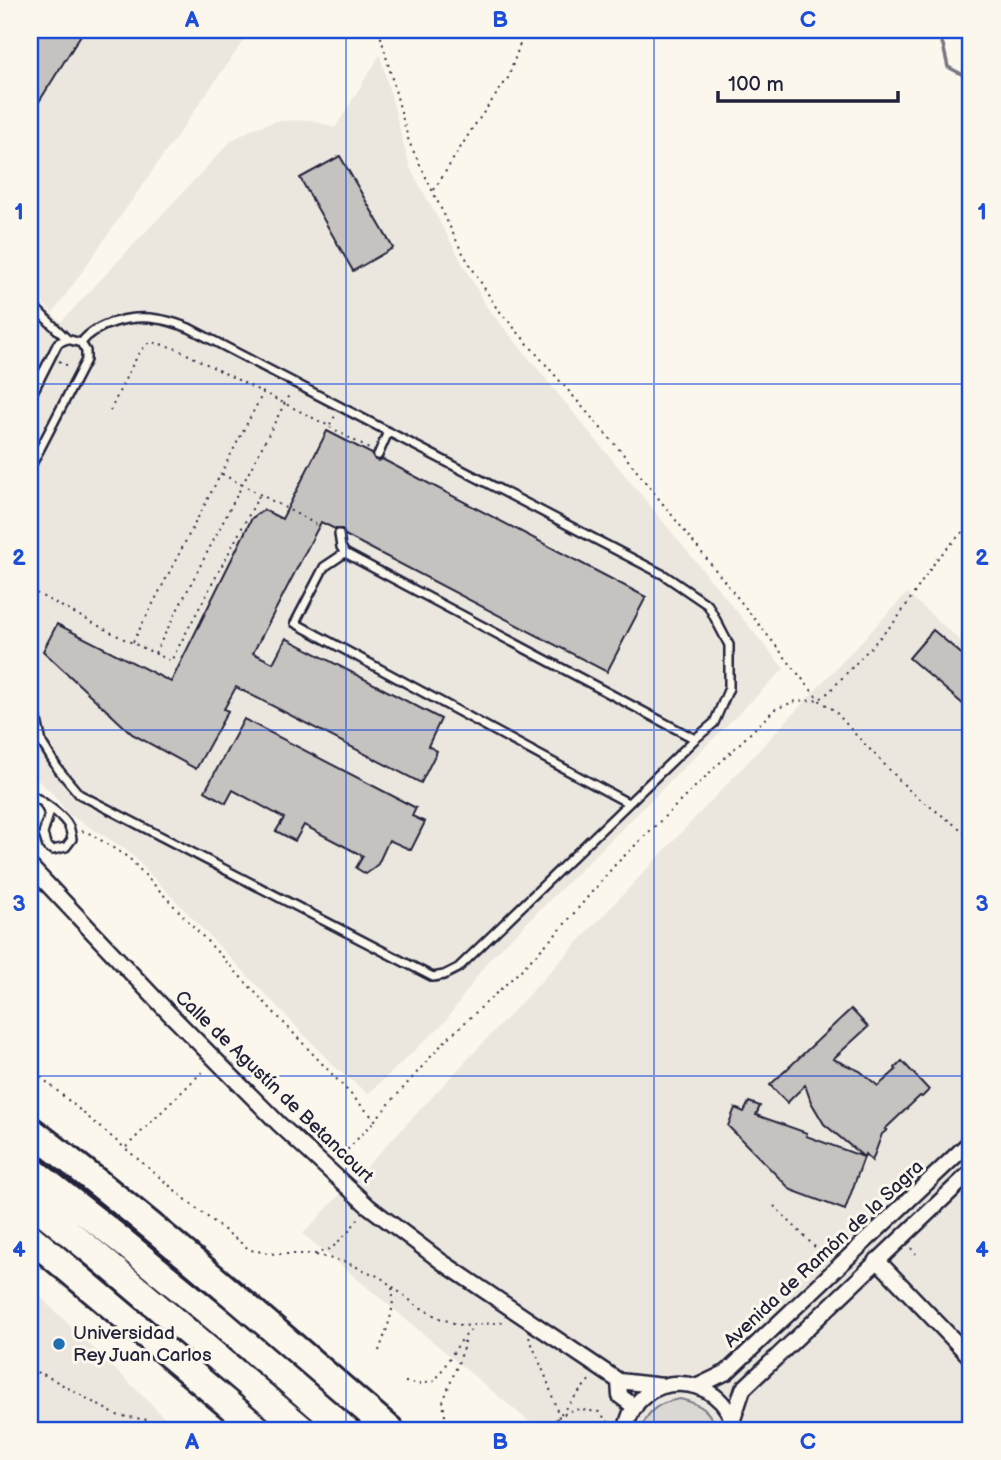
<svg xmlns="http://www.w3.org/2000/svg" width="1001" height="1460" font-family="'Balsamiq Sans',sans-serif">
	<rect width="100%" height="100%" fill="#fbf7ec"/>
	<filter id="ink" filterUnits="userSpaceOnUse"><feTurbulence type="fractalNoise" baseFrequency=".0143" numOctaves="2"/><feDisplacementMap in="SourceGraphic" scale="14" xChannelSelector="R" yChannelSelector="G"/><feConvolveMatrix kernelMatrix="1 2 1 2 8 2 1 2 1" color-interpolation-filters="sRGB"/></filter>
	<g filter="url(#ink)">
		<!-- built -->
		<path fill="#ebe7df" d="M30 30H251L53 313 30 291Z
			M380 55 410 168 486 306 784 669 487 962 445 1022 368 1094 338 1070 127 850 68 814 52 793 30 773V293L61 322 231 141 254 128 277 121 311 120 335 128Z
			M907 593 971 650V1430H539L303 1234Z
			M30 1287 149 1402 176 1430H30Z"/>
		<!-- green -->
		<path fill="#dbd8d3" stroke="#7e7d87" stroke-width="2" d="M680 1399C701 1404 710 1410 717 1430H641C647 1410 660 1402 680 1399Z"/>
		<g fill="none" stroke-linecap="round" stroke-linejoin="round">
			<!-- stream -->
			<path stroke="#787681" stroke-width="3.5" d="M936 30 943 45 948 67 971 79"/>
		</g>
		<!-- building -->
		<path fill="#c6c2c0" stroke="#22223b" stroke-width="2" d="M30 30H84L30 116Z
			M340 156 393 248 353 271 300 178Z
			M327 431 372 454 375 460 379 461 382 459 646 597 607 672 345 535 342 529H335L321 522 253 653 273 663 286 638 441 719 428 746 437 751 421 783 236 687 224 709 228 711 196 769 132 734 43 651 57 624 171 682 252 518 264 510 282 519Z
			M933 630 971 662V711L909 658Z
			M244 719 416 808 412 816 425 822 411 850 389 840 378 864 366 874 356 868 363 856 304 825 295 841 276 831 284 818 233 790 226 803 205 791Z
			M851 1009 868 1027 833 1059 860 1071 878 1086 896 1070 895 1068 902 1061 929 1090 922 1097 920 1096 885 1129 887 1130 882 1134 872 1161 865 1154 864 1157 824 1124 811 1102 805 1085 787 1103 770 1085Z
			M749 1102 760 1106 756 1115 807 1133 806 1136 864 1157 845 1210 791 1190 728 1126 735 1108 744 1112Z"/>
		<g fill="none" stroke-linecap="round" stroke-linejoin="round">
			<defs>
				<path id="service" d="M30 303 67 339
					M30 398 58 343 67 339 81 343 86 351V360L30 468
					M378 455 388 432
					M339 534 341 547 345 553
					M30 688 42 743 58 769 79 794 433 977 444 975 458 968 695 739 714 723 729 688V645L708 605 664 575 189 328C178 324 168 320 157 319 132 315 97 322 81 343
					M30 794C41 801 63 814 69 827 71 831 71 835 72 839L66 847 53 850 47 847 43 834 49 814 43 802
					M628 803 295 623 324 567 345 553 695 739"/>
				<path id="minor" d="M30 866 166 1010 279 1124 368 1206 442 1262 619 1381 663 1386
					M877 1260 971 1358
					M619 1381 620 1396 635 1407
					M698 1386 727 1372 971 1141
					M733 1419 743 1389 971 1172
					M626 1430C635 1368 723 1369 735 1430"/>
				<path id="motorway" d="M30 1130C154 1224 271 1328 390 1430
					M30 1169 118 1238 224 1325 346 1430
					M30 1201 99 1257 303 1430
					M30 1237 259 1430"/>
			</defs>
			<!-- service casing -->
			<use href="#service" stroke="#22223b" stroke-width="12"/>
			<!-- minor casing -->
			<use href="#minor" stroke="#22223b" stroke-width="19"/>
			<!-- motorway casing -->
			<use href="#motorway" stroke="#22223b" stroke-width="32"/>
			<!-- path -->
			<path stroke="#22223b" stroke-width="2" stroke-dasharray="2 5" stroke-linecap="butt" d="M379 30 409 142 461 250 496 307 624 455 819 700 834 710 856 735 912 793 971 837
				M434 190 472 129 508 78 525 30
				M59 361 70 367
				M110 411C116 400 139 344 150 343 157 342 170 347 177 349L329 426 335 416
				M330 427 371 450
				M222 474 321 527
				M30 590 122 638 171 661 260 494
				M133 642 263 393
				M155 653 290 393
				M82 831 91 834 129 858 375 1120 444 1042 520 971 558 932 614 866 775 709 796 701 819 700 830 691 897 619 937 559 971 523
				M30 1068 196 1208 250 1250 275 1254H315L332 1248 349 1231 360 1216
				M126 1147 204 1070
				M338 1160 374 1121
				M774 1206 825 1257 875 1209 876 1211
				M911 1248 916 1254
				M316 1255 345 1262 380 1277 416 1305 439 1318 463 1326 505 1322
				M529 1337 547 1380 559 1417 574 1409 599 1412 613 1427
				M379 1351C386 1330 396 1310 392 1288
				M30 1370 45 1375 116 1415 148 1420 172 1430
				M405 1382 421 1384 435 1381 460 1342 474 1326
				M447 1430 443 1402 462 1353 465 1336
				M547 1430 591 1378"/>
			<!-- service -->
			<use href="#service" stroke="#fbf7ec" stroke-width="7"/>
			<!-- minor -->
			<use href="#minor" stroke="#fbf7ec" stroke-width="14"/>
			<!-- motorway -->
			<use href="#motorway" stroke="#fbf7ec" stroke-width="26"/>
		</g>
	</g>
	<!-- grid -->
	<path fill="none" stroke="#1d4ed8" stroke-width="2" stroke-opacity="0.55" d="M346 30V1430M654 30V1430M30 384H971M30 730H971M30 1076H971"/>
	<!-- markers -->
	<circle fill="#1f6fb2" stroke="#fbf7ec" stroke-width="2.5" cx="59" cy="1344" r="7"/>
	<g text-anchor="middle" dominant-baseline="central" stroke-width="6" stroke-linejoin="round" paint-order="stroke">
		<!-- street labels -->
		<g font-size="19" fill="#22223b" stroke="#fbf7ec">
			<text transform="translate(274 1087) rotate(44)">Calle de Agustín de Betancourt</text>
			<text transform="translate(824 1254) rotate(-43)">Avenida de Ramón de la Sagra</text>
		</g>
		<!-- poi labels -->
		<g font-size="19" fill="#22223b" stroke="#fbf7ec" text-anchor="start">
			<text x="73" y="1333">Universidad<tspan x="73" dy="22">Rey Juan Carlos</tspan></text>
		</g>
	</g>
	<!-- margin -->
	<rect width="1001" height="1460" fill="none" stroke="#fbf7ec" stroke-width="77"/>
	<!-- scale -->
	<path d="M718 91v10h180v-10" fill="none" stroke="#22223b" stroke-width="3.5"/>
	<text x="728" y="91" font-size="21" fill="#22223b" stroke="#fbf7ec" stroke-width="5" paint-order="stroke">100 m</text>
	<rect x="38" y="38" width="924" height="1384" fill="none" stroke="#1d4ed8" stroke-width="2.5"/>
	<g font-size="23" text-anchor="middle" font-weight="bold" fill="#1d4ed8">
		<text x="192" y="27">A</text>
		<text x="500" y="27">B</text>
		<text x="808" y="27">C</text>
		<text x="19" y="219">1</text>
		<text x="982" y="219">1</text>
		<text x="19" y="565">2</text>
		<text x="982" y="565">2</text>
		<text x="19" y="911">3</text>
		<text x="982" y="911">3</text>
		<text x="19" y="1257">4</text>
		<text x="982" y="1257">4</text>
		<text x="192" y="1449">A</text>
		<text x="500" y="1449">B</text>
		<text x="808" y="1449">C</text>
	</g>
</svg>
